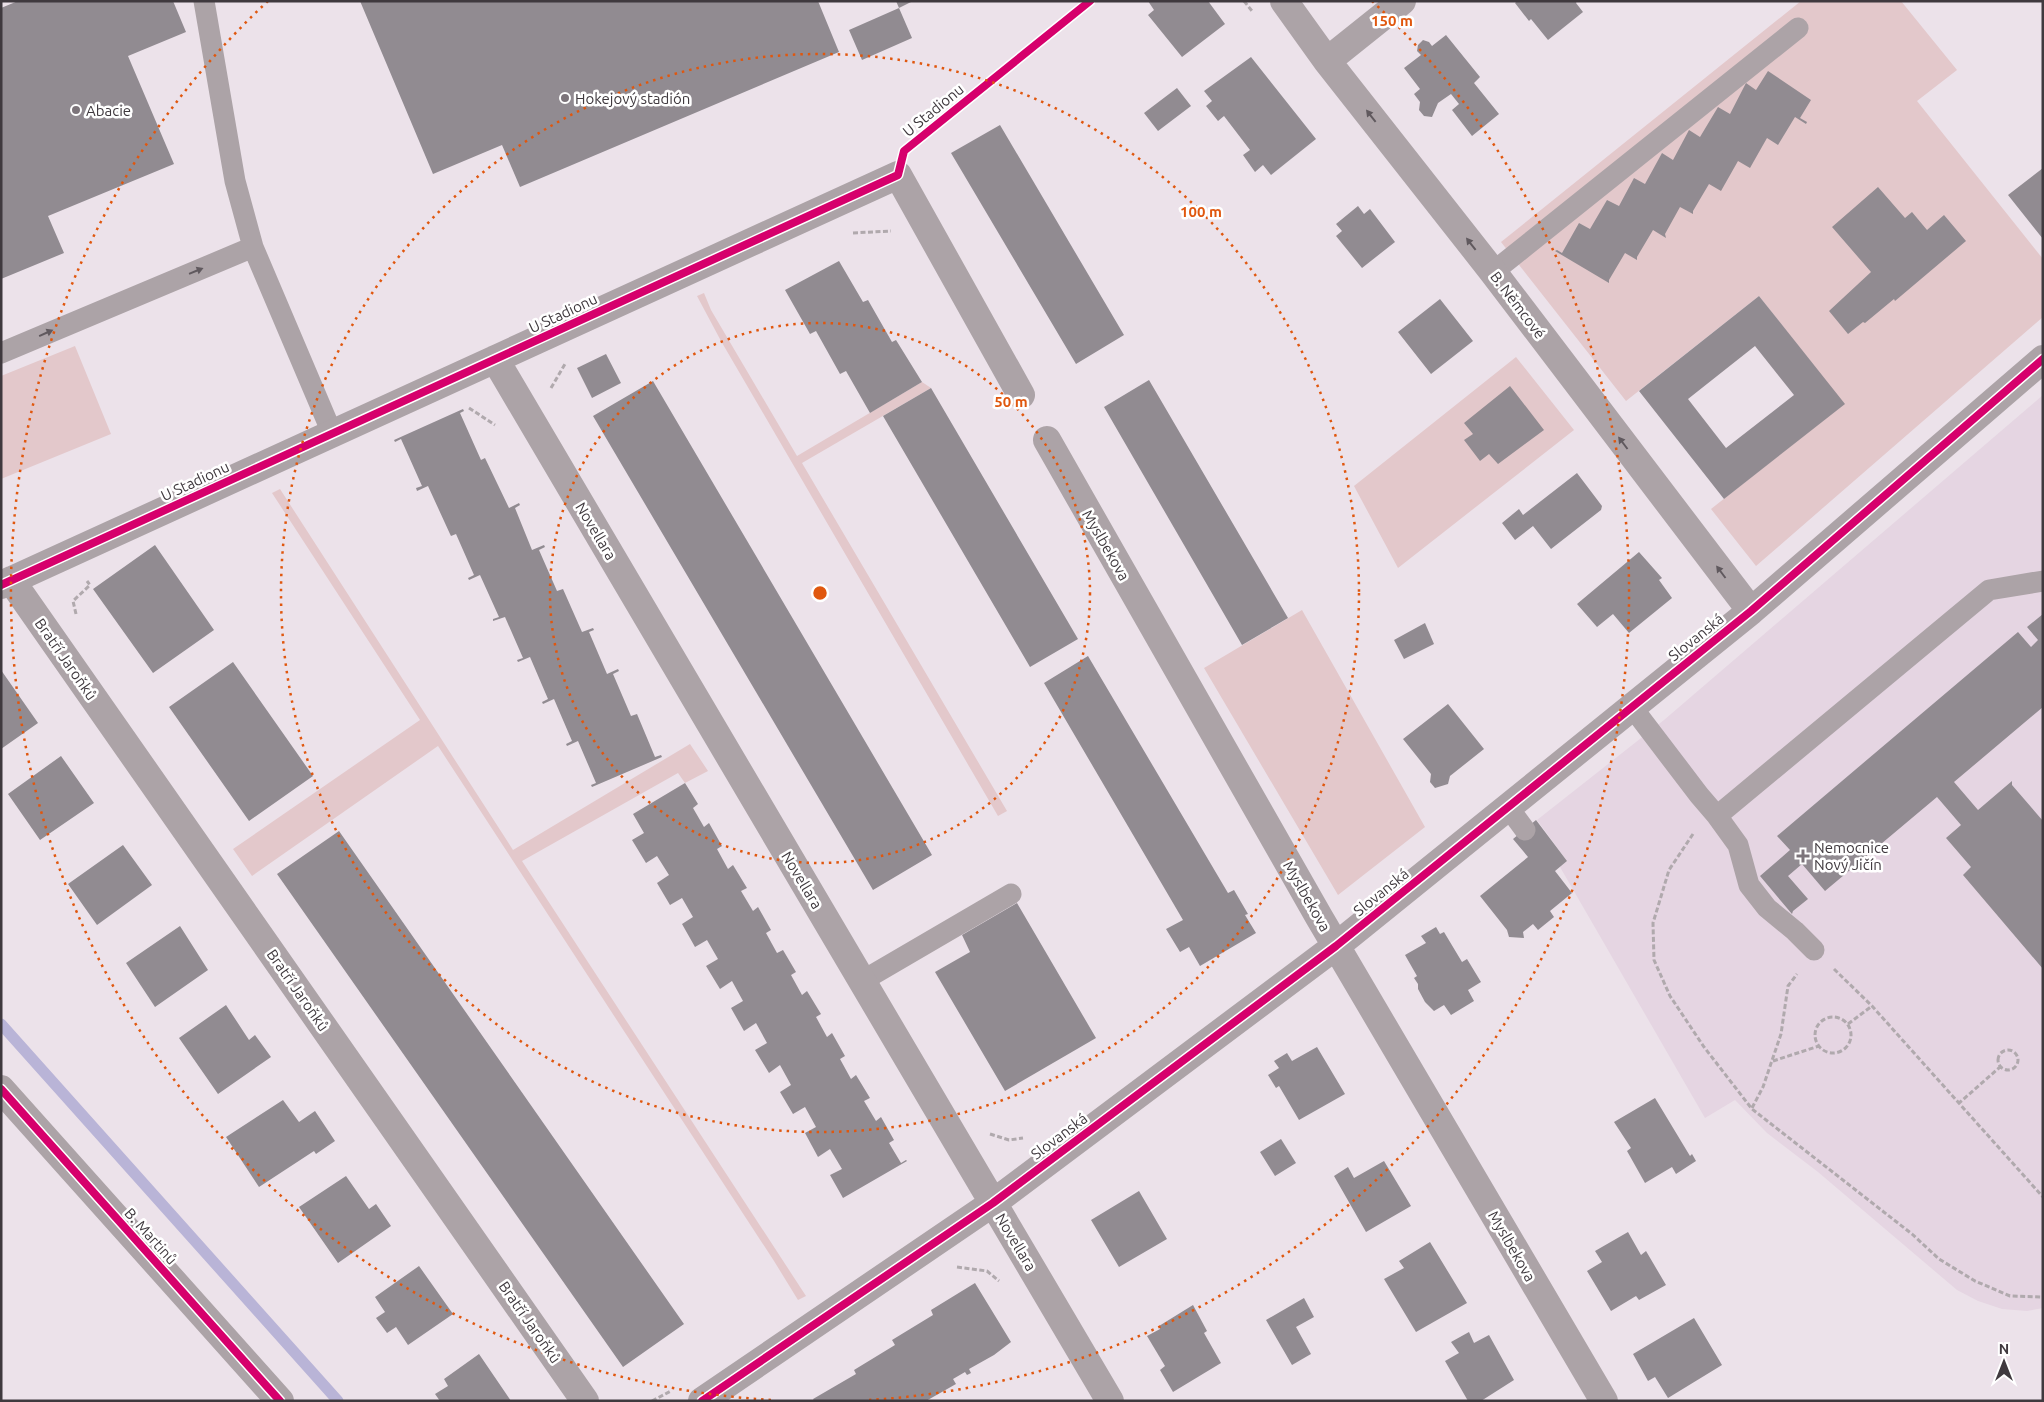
<svg xmlns="http://www.w3.org/2000/svg" width="2044" height="1402" font-family="Ubuntu,sans-serif">
	<rect width="100%" height="100%" fill="#ece2ea"/>
	<!-- built -->
	<path fill="#e5d5e2" d="M2043 395V1308L2027 1311 2002 1309 1978 1301 1957 1290 1818 1172 1767 1133 1735 1100 1705 1118 1560 867 1567 861 1537 820 1664 720Z"/>
	<!-- green -->
	<path fill="#e3c8cb" d="M1801 1H1901L1957 70 1917 101 2043 259V317L1756 566 1711 509 1844 404 1759 296 1626 401 1501 242Z
		M704 293 711 310 797 456 922 382 931 388 802 463 1007 811 998 816 721 341 697 296Z
		M75 346 111 434 1 479V376Z
		M1516 357 1574 430 1398 568 1354 486Z
		M280 489 513 850 690 744 708 771 685 783 678 773 522 861 806 1296 798 1300 774 1261 438 746 252 876 233 849 420 720 272 493Z
		M1302 610 1425 827 1338 895 1204 668Z"/>
	<g fill="none" stroke-linecap="round" stroke-linejoin="round">
		<!-- stream -->
		<path stroke="#b9b4d7" stroke-width="11" d="M1 1024 338 1401"/>
	</g>
	<!-- building -->
	<path fill="#918b91" fill-rule="evenodd" d="M18 1H173L186 32 128 56 174 164 48 216 64 253 1 279V8Z
		M360 1H818L839 52 520 187 502 145 433 174Z
		M896 1H913L899 8 912 38 862 60 849 30 899 8Z
		M1148 1H1208L1225 24 1182 57 1148 15 1154 10Z
		M1517 1H1577L1576 3 1583 12 1548 40 1531 19 1529 21 1515 3Z
		M1446 35 1480 77 1474 83 1499 114 1472 136 1452 110 1459 104 1451 94 1438 103 1432 117 1424 116 1419 110 1420 102 1414 94 1420 89 1404 68 1421 55 1417 51 1418 45 1423 40 1429 42 1432 46Z
		M1251 57 1316 139 1271 175 1263 165 1255 172 1243 155 1250 150 1224 116 1218 121 1206 106 1212 101 1204 91Z
		M1768 71 1811 100 1800 118 1807 122 1806 124 1795 117 1778 145 1767 138 1750 168 1738 161 1721 191 1709 184 1693 211V214L1680 207 1665 234 1666 238 1653 230 1637 257V260L1625 253 1609 280V283L1555 251 1557 250 1562 253 1579 223 1590 229 1607 200 1619 206 1634 178 1645 184 1662 153 1673 160 1689 130 1700 137 1718 107 1730 114 1746 83 1756 90Z
		M1177 88 1191 106 1158 131 1144 113Z
		M1000 125 1124 335 1076 364 951 153Z
		M2043 168V239L2008 195Z
		M1878 187 1905 218 1912 212 1927 230 1944 215 1966 241 1895 301 1894 299 1865 323 1863 322 1848 334 1829 311 1871 272 1832 227Z
		M1358 206 1364 214 1370 209 1395 242 1362 268 1336 236 1342 231 1336 224Z
		M839 261 863 302 868 300 892 342 896 340 922 382 870 413 846 371 840 374 816 331 810 334 785 290Z
		M1759 296 1845 404 1724 499 1639 391ZM1755 346 1794 395 1726 448 1688 399Z
		M1440 299 1473 341 1431 374 1398 332Z
		M606 354 621 383 592 398 577 368Z
		M1149 380 1288 618 1242 645 1104 407Z
		M653 381 932 855 873 890 593 416Z
		M1510 386 1544 430 1498 464 1489 454 1480 461 1464 440 1473 434 1464 423Z
		M931 388 1078 639 1030 667 883 416Z
		M463 409 464 411 460 413 481 460 485 458 509 508 519 503 520 505 515 508 532 550 544 545 545 547 539 550 557 591 563 589 582 632 593 628 594 630 589 632 607 674 618 669 619 671 613 674 631 716 637 714 655 757 661 755 662 757 592 787 591 785 596 783 578 741 567 746 566 744 572 741 554 699 543 704 542 702 548 699 530 657 518 662 517 660 523 658 505 617 493 621V619L499 617 480 575 469 580 468 578 474 575 456 534 451 536 450 534 428 486 417 491 416 488 422 486 401 439 395 442 394 440Z
		M1577 473 1602 506 1601 510 1551 549 1533 526 1515 540 1502 523 1519 509 1523 515Z
		M155 545 214 630 153 673 93 589Z
		M1639 552 1662 578 1659 580 1672 598 1629 633 1613 614 1597 627 1577 604Z
		M2043 614V707L1954 782 1978 810 2012 781V785L2043 821V969L1963 875 1971 867 1946 838 1961 825 1937 797 1825 891 1802 864 1788 876 1808 899 1793 911 1792 914 1760 876 1790 850 1777 836 2018 632 2031 647 2038 640 2027 627Z
		M1425 623 1434 644 1404 659 1394 640Z
		M1088 656 1228 893 1234 890 1248 914 1245 915 1256 933 1200 966 1189 947 1180 952 1166 929 1183 920 1044 683Z
		M233 662 313 776 249 821 169 707Z
		M1 670 38 723 1 749Z
		M1448 704 1484 749 1450 776 1448 784 1435 788 1430 782 1431 774 1403 739Z
		M61 756 94 803 40 840 8 794Z
		M685 783 698 804 693 808 704 827 709 823 722 846 717 849 728 869 733 865 747 888 741 891 753 911 758 907 771 930 766 933 777 953 783 950 796 972 791 975 802 995 807 991 821 1014 816 1017 827 1037 832 1033 845 1056 840 1059 851 1079 856 1075 870 1098 864 1101 876 1121 881 1117 894 1140 889 1143 901 1163 906 1160 907 1161 843 1198 830 1175 842 1169 830 1149 818 1157 805 1133 816 1127 805 1107 793 1114 780 1092 791 1085 780 1065 769 1073 755 1050 767 1043 756 1023 744 1031 731 1008 743 1001 732 981 720 989 706 966 718 959 707 940 695 947 682 924 693 917 682 898 670 905 657 883 669 875 657 856 646 863 632 840 644 833 633 814Z
		M1536 820 1567 861 1555 871 1572 893 1550 911 1554 917 1538 930 1533 924 1523 932 1524 938 1509 937 1507 930 1480 896 1528 857 1513 839Z
		M339 831 684 1324 623 1367 277 874Z
		M123 845 152 885 97 925 68 884Z
		M1017 903 1096 1038 1005 1091 935 972 970 952 962 935Z
		M180 926 208 970 155 1007 126 963Z
		M1436 927 1440 934 1444 932 1462 962 1467 959 1481 982 1468 990 1474 1001 1451 1015 1444 1005 1434 1011 1425 1002 1418 989V984L1414 978 1417 976 1405 955 1426 943 1421 936Z
		M226 1005 249 1040 255 1035 271 1057 218 1094 179 1038Z
		M1317 1047 1345 1094 1299 1120 1279 1086 1276 1088 1268 1075 1279 1068 1274 1061 1287 1053 1292 1061Z
		M1655 1098 1690 1156 1692 1154 1696 1161 1676 1174 1672 1167 1645 1183 1627 1151 1631 1148 1614 1122Z
		M283 1100 299 1122 315 1111 335 1141 316 1154 314 1151 259 1187 226 1137Z
		M1281 1139 1296 1163 1275 1176 1260 1152Z
		M1384 1161 1411 1206 1366 1232 1334 1176 1348 1167 1354 1178Z
		M346 1176 369 1209 376 1204 391 1226 338 1263 299 1207Z
		M1139 1191 1167 1239 1119 1267 1091 1220Z
		M1628 1232 1641 1255 1646 1251 1666 1285 1639 1300 1636 1296 1611 1311 1587 1271 1602 1262 1595 1251Z
		M1430 1242 1467 1303 1416 1332 1384 1279 1404 1268 1399 1261Z
		M419 1266 453 1314 408 1345 396 1327 387 1333 376 1318 385 1312 375 1297Z
		M975 1283 1011 1342 994 1355 969 1369 971 1373 967 1375 965 1372 953 1379 956 1384 926 1401H814L813 1399 856 1374 854 1370 895 1345 892 1340 933 1315 931 1310Z
		M1304 1298 1314 1317 1296 1327 1311 1354 1292 1365 1266 1320Z
		M1193 1305 1207 1331 1204 1333 1221 1363 1173 1392 1160 1370 1165 1366 1147 1336 1160 1329 1159 1326Z
		M1694 1318 1722 1365 1668 1398 1655 1377 1648 1381 1633 1354Z
		M1469 1332 1474 1343 1489 1335 1514 1380 1481 1401H1468L1445 1361 1459 1353 1451 1342Z
		M479 1354 511 1401H440L435 1394 448 1386 444 1379Z"/>
	<g fill="none" stroke-linecap="round" stroke-linejoin="round">
		<!-- path -->
		<path stroke="#b0a9ad" stroke-width="3" stroke-dasharray="5 2.5" stroke-linecap="butt" d="M1244 1 1252 11
			M853 233 891 231
			M551 388 565 364
			M469 408 495 425
			M76 614 73 601 90 585 87 581
			M1693 834 1669 870 1653 923 1654 960 1670 996 1704 1047 1752 1109 1912 1234 1939 1259 1975 1281 2010 1296 2043 1297
			M1834 969 1872 1006 2043 1197
			M1815 1035a18 18 0 1 1 36 0a18 18 0 1 1-36 0Z
			M1848 1024 1872 1006
			M1998 1060a10 10 0 1 1 20 0a10 10 0 1 1-20 0Z
			M1773 1061 1819 1046
			M1958 1104 2000 1067
			M1752 1108 1763 1087 1781 1034 1788 986 1797 974
			M990 1134 1009 1140 1023 1138
			M957 1267 987 1271 999 1281
			M652 1401 671 1391"/>
		<!-- lane -->
		<path stroke="#aca3a7" stroke-width="21" d="M204 1 235 181 253 247 332 433
			M1493 272 1798 28
			M1 353 253 247
			M1632 707 1699 795 1717 816
			M1508 807 1525 830
			M1814 950 1795 931 1767 908 1749 885 1738 845 1717 816 1989 590 2043 581
			M862 981 1011 894"/>
		<!-- street -->
		<path stroke="#aca3a7" stroke-width="28" d="M1284 1 1327 61 1493 272 1751 611
			M1327 61 1402 1
			M495 359 1110 1401
			M1047 440 1319 917 1604 1401
			M11 580 585 1401
			M1 585 898 175 1021 395
			M1 1089 280 1401
			M702 1401 993 1203 1336 946 1751 611 2043 359"/>
		<defs>
			<path id="cycleway" d="M1 585 898 175 904 151 1090 1
				M1 1089 280 1401
				M702 1401 993 1203 1336 946 1751 611 2043 359"/>
		</defs>
		<!-- cycleway casing -->
		<use href="#cycleway" stroke="#fff" stroke-width="11"/>
		<!-- cycleway -->
		<use href="#cycleway" stroke="#d6006c" stroke-width="8"/>
	</g>
	<!-- one-way arrows -->
	<defs><path id="oneway-solid" d="M-6-.8H1V-3.2L6.5 0L1 3.2V.8H-6Z" transform="scale(1.25)"/></defs>
	<g fill="#60595e">
		<use href="#oneway-solid" transform="translate(1371 116) rotate(-128)"/>
		<use href="#oneway-solid" transform="translate(1471 244) rotate(-128)"/>
		<use href="#oneway-solid" transform="translate(196 271) rotate(-22)"/>
		<use href="#oneway-solid" transform="translate(46 333) rotate(-24)"/>
		<use href="#oneway-solid" transform="translate(1623 443) rotate(-127)"/>
		<use href="#oneway-solid" transform="translate(1721 572) rotate(-127)"/>
	</g>
	<!-- distance rings -->
	<g fill="none" stroke="#e0570e" stroke-width="2.5" stroke-dasharray="2.5 5">
		<circle cx="820" cy="593" r="270"/>
		<circle cx="820" cy="593" r="539"/>
		<path d="M771 1400A809 809 0 0 1 268 1M1372 1A809 809 0 0 1 869 1400"/>
	</g>
	<!-- markers -->
	<g fill="#7c747a" stroke="#fff" stroke-width="2">
		<circle cx="565" cy="98" r="5"/>
		<circle cx="76" cy="110" r="5"/>
		<path d="M1800.5 848.5h5v5h5v5h-5v5h-5v-5h-5v-5h5z"/>
	</g>
	<g text-anchor="middle" dominant-baseline="central" stroke-width="5" stroke-linejoin="round" paint-order="stroke">
		<!-- poi labels -->
		<g font-size="15" fill="#3f393e" stroke="#fff" text-anchor="start">
			<text x="575" y="98">Hokejový stadión</text>
			<text x="86" y="110">Abacie</text>
			<text x="1814" y="847">Nemocnice<tspan x="1814" dy="17">Nový Jičín</tspan></text>
		</g>
		<!-- street labels -->
		<g font-size="15" fill="#3f393e" stroke="#fff">
			<text transform="translate(933 110) rotate(-39)">U Stadionu</text>
			<text transform="translate(1518 305) rotate(53)">B. Němcové</text>
			<text transform="translate(563 313) rotate(-25)">U Stadionu</text>
			<text transform="translate(195 481) rotate(-25)">U Stadionu</text>
			<text transform="translate(596 531) rotate(59)">Novellara</text>
			<text transform="translate(1106 545) rotate(60)">Myslbekova</text>
			<text transform="translate(1696 637) rotate(-39)">Slovanská</text>
			<text transform="translate(66 659) rotate(55)">Bratří Jaroňků</text>
			<text transform="translate(802 880) rotate(59)">Novellara</text>
			<text transform="translate(1381 892) rotate(-39)">Slovanská</text>
			<text transform="translate(1307 896) rotate(60)">Myslbekova</text>
			<text transform="translate(298 990) rotate(55)">Bratří Jaroňků</text>
			<text transform="translate(1059 1136) rotate(-37)">Slovanská</text>
			<text transform="translate(151 1236) rotate(48)">B. Martinů</text>
			<text transform="translate(1016 1242) rotate(59)">Novellara</text>
			<text transform="translate(1512 1246) rotate(60)">Myslbekova</text>
			<text transform="translate(530 1322) rotate(55)">Bratří Jaroňků</text>
		</g>
	</g>
	<circle cx="820" cy="593" r="8" fill="#e0570e" stroke="#fff" stroke-width="2.5"/>
	<g font-size="15" text-anchor="middle" font-weight="bold" fill="#e0570e" stroke="#fff" stroke-width="5" stroke-linejoin="round" paint-order="stroke">
		<text x="1392" y="26">150 m</text>
		<text x="1201" y="217">100 m</text>
		<text x="1011" y="407">50 m</text>
	</g>
	<!-- border -->
	<rect width="2044" height="1402" fill="none" stroke="#3f393e" stroke-width="5"/>
	<!-- north arrow -->
	<g transform="translate(2004 1362)" stroke="#ffffff" stroke-width="4" paint-order="stroke">
	<path d="M0-4L9 19L0 12L-9 19Z" fill="#3f393e"/>
	<text y="-8" font-size="14" font-weight="bold" text-anchor="middle" fill="#3f393e">N</text>
	</g>
</svg>
